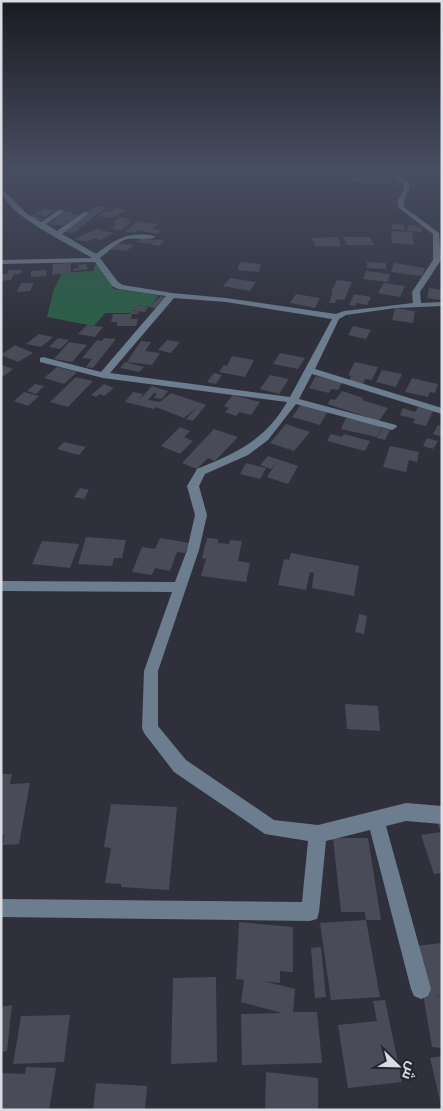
<svg xmlns="http://www.w3.org/2000/svg" width="443" height="1111" font-family="'Asap Condensed',Cairo,sans-serif">
	<rect width="100%" height="100%" fill="#2f303c"/>
	<!-- green -->
	<path fill="#2a5f46" d="M96 263 114 289 159 295 150 307 138 305 130 313H105L94 326 47 317 54 289 62 273 93 271Z"/>
	<!-- building -->
	<path fill="#4a4b58" d="M373 175 384 176 382 179 402 184 401 186 376 183 380 178H377L371 184 361 183 368 176Z
		M97 206 106 207 74 233 64 232Z
		M116 208 126 210 112 218 98 216 105 211 110 212Z
		M44 209 55 211 45 217 40 216 43 214H41L36 216 44 219 41 220 28 217Z
		M62 211 79 215 62 226 48 224 57 218H52Z
		M120 217 131 219 122 226 128 222H132L121 230 112 229 116 223H113Z
		M137 221 158 224 152 229 161 230 157 234 137 230 134 233 125 232Z
		M392 224 404 225V230L392 229Z
		M409 225 422 228 421 232 407 231Z
		M97 229 114 233 101 240 94 238 87 242 74 239Z
		M391 231 412 232 414 245 392 243Z
		M338 237 341 246H315L312 238Z
		M343 237H370L374 245H347Z
		M141 238 154 240H164L160 246 151 245 154 240 149 244 136 242Z
		M115 243 133 245 127 251 109 249Z
		M240 262 261 264 259 272 237 270Z
		M367 262 386 263V269L367 268Z
		M71 263V273L52 275 53 264Z
		M394 263 425 268 422 276 391 272Z
		M86 264 88 269 74 271 73 269 79 268 78 265Z
		M9 270H22L20 274H14L11 280 1 281V274H7Z
		M47 270 46 276 31 277V271Z
		M366 271 390 274 388 282 363 279Z
		M230 278 256 282 250 291 223 286Z
		M337 280 352 282 344 300 337 299 335 303H329L333 291H331Z
		M21 283H34L30 291 17 292Z
		M384 283 405 286 400 297 378 293Z
		M429 288 442 290V300L427 298Z
		M296 294 320 298 315 308 290 303Z
		M354 294 371 297 367 305 357 303 355 306 349 305Z
		M161 296 166 297 155 308 149 307Z
		M136 305 148 307 145 312 132 310Z
		M395 308 415 311 413 323 392 320Z
		M131 311H139L138 314H132L131 319H138L136 326H117V322H111L113 314H130Z
		M87 325 103 327 95 337 78 334Z
		M353 326 371 330 366 339 348 335Z
		M39 334 53 337 41 347 26 344Z
		M58 338 69 340 60 349 49 347Z
		M104 338 116 339 93 368 86 367 92 359 82 358 97 340 102 341Z
		M167 340 180 342 171 353 158 350Z
		M141 341 151 342 145 351 160 353 152 365 127 362Z
		M69 342 87 345 72 362 54 359Z
		M15 345 33 353 18 362 1 355Z
		M280 353 305 358 298 369 273 364Z
		M232 356 254 360 245 377 219 372 224 365 227 366Z
		M125 362 144 367 139 372 120 368Z
		M355 362 378 367 372 380 365 379 363 384 349 381 351 376 348 375Z
		M1 365 13 369 1 378Z
		M57 367 77 372 64 384 44 378Z
		M382 370 402 374 396 387 376 382Z
		M214 373 222 375 216 384 207 382Z
		M270 375 289 379 279 394 260 389Z
		M316 376 342 383 338 390 331 389 329 393 309 388Z
		M76 377 93 381 68 407 50 402Z
		M412 378 438 384 435 393 430 392 428 397 405 392Z
		M35 384 44 386 36 394 27 391Z
		M104 384 114 388 104 396 100 394 96 397 91 395Z
		M152 386 168 391 162 399 154 398 157 394 154 393 148 400 160 402 171 393 206 405 193 421 186 419 197 407 184 418 156 407 154 409 125 402 133 392 143 394 139 400Z
		M342 391 363 398 362 400 388 408 379 421 327 404 331 399 335 400Z
		M24 392 39 396 28 406 14 401Z
		M233 395 260 402 251 415 239 412 236 416 225 412 229 408 224 406Z
		M301 404 328 411 320 425 292 417Z
		M418 407 433 411 426 426 413 423 415 419 400 415 403 408 415 412Z
		M346 418 382 426 377 437 341 429Z
		M286 424 310 432 294 451 270 443Z
		M438 425 442 426V437L433 434Z
		M180 427 190 431 184 437 193 441 180 454 161 446Z
		M382 428 390 430 385 440 377 438Z
		M214 429 238 437 215 461 208 458 197 469 182 463Z
		M331 434 342 437 344 434 370 441 365 451 327 441Z
		M427 438 438 441 433 449 423 446Z
		M64 442 86 447 79 455 57 449Z
		M390 446 419 452 417 462 409 460 406 472 383 467Z
		M268 456 298 466 288 484 267 477 276 463 271 469 260 465Z
		M246 463 266 468 260 479 240 474Z
		M80 488 89 490 84 499 74 497Z
		M86 537 126 540 122 558H114L112 566 78 564Z
		M160 538 189 543 185 553 177 552 170 571 155 568 152 575 132 572 142 547 155 549Z
		M207 538 218 539V543L229 544 230 540 242 541 238 561 250 563 246 582 201 576 206 559 202 558Z
		M42 541 79 544 70 568 32 564Z
		M291 553 359 566 354 596 312 588 314 573 310 572 306 590 278 585 284 559 289 560Z
		M359 614 367 616 364 634 355 632Z
		M345 704 378 706 380 731 347 729Z
		M1 774H12L10 784 30 783 19 844 3 845 4 835H1Z
		M111 804 177 807 169 890 121 887V884L105 883 111 848 104 847Z
		M442 817V873L434 874 421 835 441 832 435 818Z
		M333 838H368L381 920H366L365 912H341Z
		M366 920 380 997 331 1000 320 923Z
		M239 922 293 927V972L280 971V983L263 981 295 989 293 1012H317L322 1063 242 1065 241 1014 282 1013 241 1002 244 980 236 979Z
		M442 943V995L435 996H442V1048L432 1047 415 946Z
		M321 947 326 997 315 998 311 948Z
		M216 977 217 1062 171 1064 173 978Z
		M385 1000 402 1082 348 1088 338 1025 377 1021 373 1001Z
		M12 1005 7 1051 1 1052V1007Z
		M70 1015 64 1062 13 1064 21 1016Z
		M442 1056V1105H441L430 1058Z
		M26 1067 56 1068 49 1110H1V1073L25 1074Z
		M266 1072 318 1078V1110H265Z
		M96 1083 147 1086 145 1110H93Z"/>
	<g fill="none" stroke-linecap="round" stroke-linejoin="round">
		<!-- minor -->
		<path fill="#6b7d8e" fill-rule="evenodd" d="M370 171H378L355 181 350 180Z
			M389 171H395V173L409 182C411 193 402 197 404 207L439 233 441 260 420 292 421 303 442 302V306L396 308 346 315 339 319 315 369 442 408V414L312 374 299 399 396 425 397 427 392 430 296 404 268 440 248 455 205 474 199 486 207 515 199 550 158 671V726L186 760 274 820 318 825 406 803 442 806V824L406 821 386 826 431 989 428 996 421 999 414 996 411 989 370 830 326 841 319 912 317 919 310 921 1 917V899L302 902 308 841 265 834 174 772 144 733 142 728 144 671 172 592 1 591V581L175 582 187 550 195 515 187 486 197 469C235 453 265 441 287 402L103 378 40 362V358L43 357 101 372 166 296 118 289 112 286 95 262 1 264V260L92 258C72 245 1 213 1 188L27 214 41 222 59 210H63V212L46 224 57 231 84 212H88V214L62 234 96 254C115 239 130 231 154 236L155 237C148 241 136 237 127 239 117 242 108 252 100 258L118 282 123 285 172 293 226 298 336 314 344 311 413 303 412 292 433 260V234L399 208 397 202 404 189 403 183 390 175ZM174 298 226 302 332 319 290 397 110 373Z"/>
	</g>
	<!-- sky -->
	<linearGradient id="sky" x2="0" y2="1"><stop stop-color="#1a1a21"/><stop offset="0.52" stop-color="#474e61"/><stop offset="1" stop-color="#474e61" stop-opacity="0"/></linearGradient>
	<rect width="443" height="327" fill="url(#sky)"/>
	<!-- border -->
	<rect width="443" height="1111" fill="none" stroke="#dbdce3" stroke-width="5"/>
	<!-- north arrow -->
	<g transform="translate(398 1066) rotate(113)" stroke="#252632" stroke-width="4" paint-order="stroke">
	<path d="M0-4L9 19L0 12L-9 19Z" fill="#dbdce3"/>
	<text y="-8" font-size="14" font-weight="bold" text-anchor="middle" fill="#dbdce3">ش</text>
	</g>
</svg>
